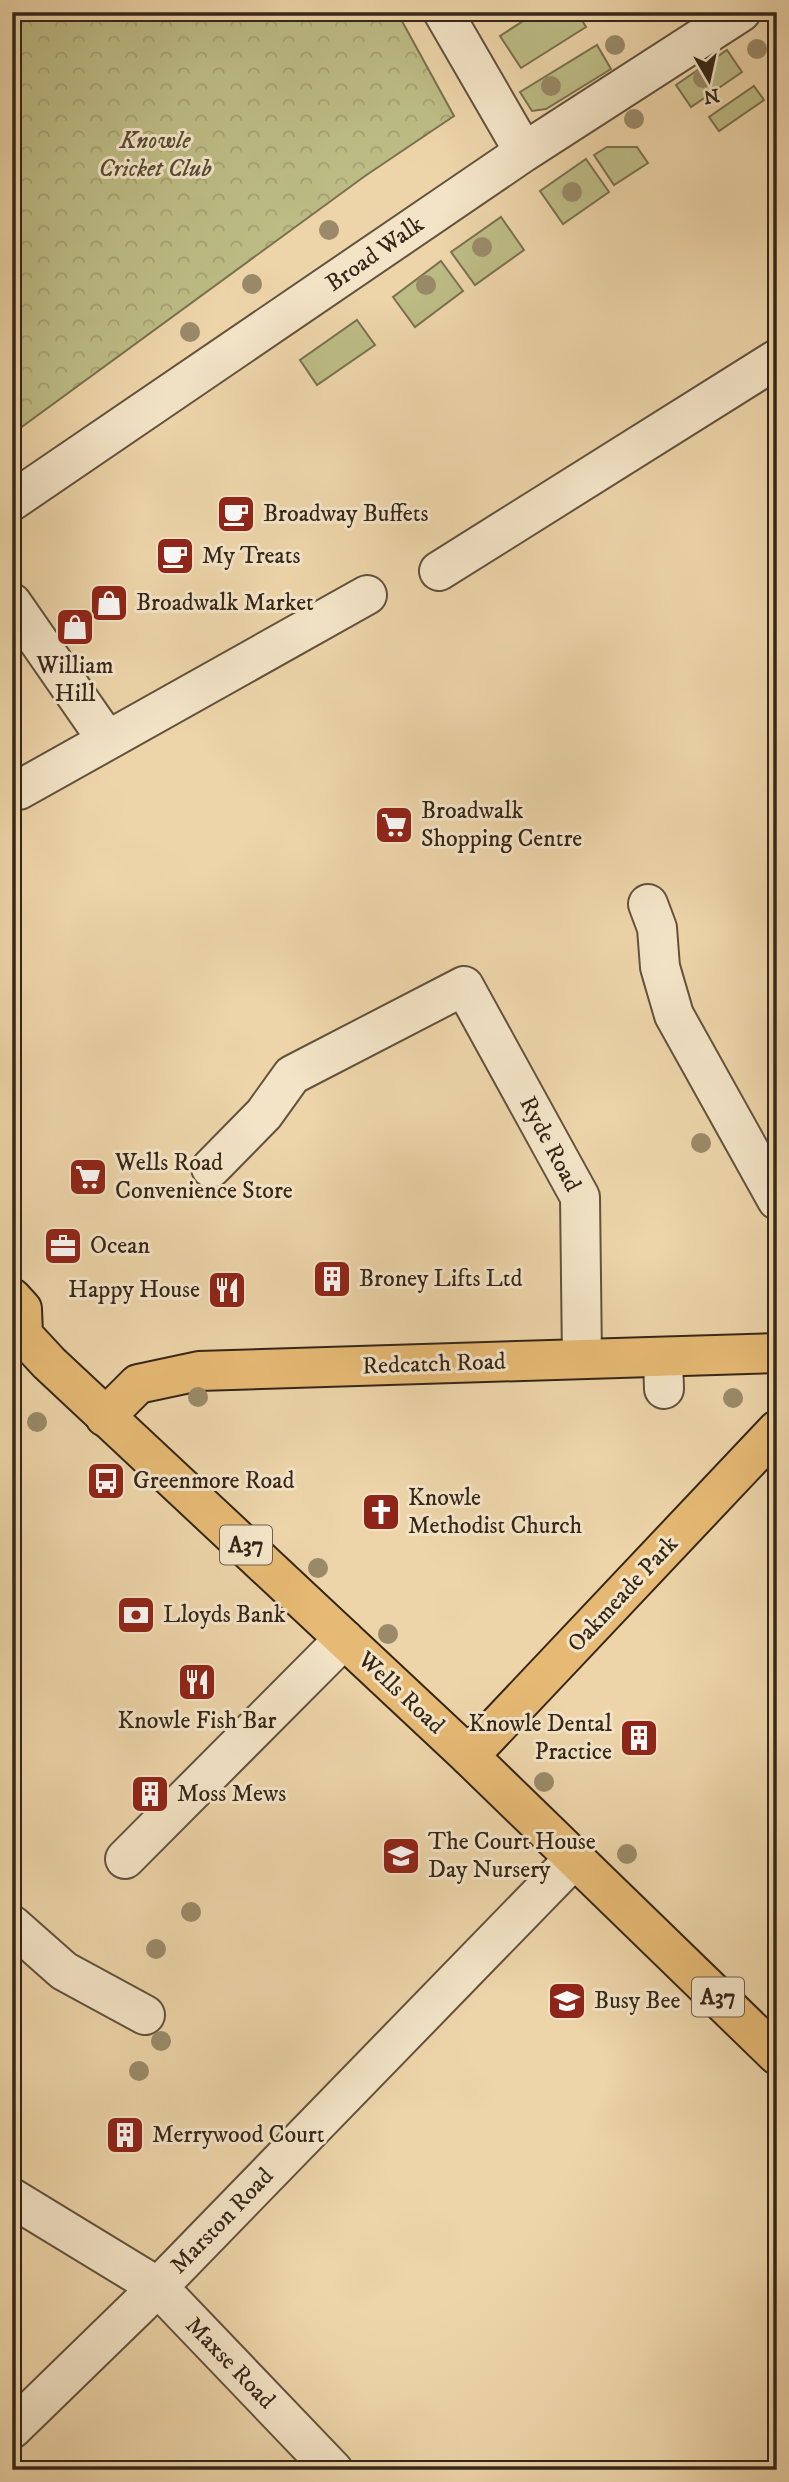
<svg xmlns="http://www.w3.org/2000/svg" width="789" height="2482" font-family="'IM FELL DW Pica',serif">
	<defs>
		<pattern id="park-crowns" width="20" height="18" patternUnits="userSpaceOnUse" patternTransform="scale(1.75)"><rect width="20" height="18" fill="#bdbc85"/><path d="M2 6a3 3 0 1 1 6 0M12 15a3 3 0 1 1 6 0" fill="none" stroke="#a3a172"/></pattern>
	</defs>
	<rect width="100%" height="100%" fill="#edd5a9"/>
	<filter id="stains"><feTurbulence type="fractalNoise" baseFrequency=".00286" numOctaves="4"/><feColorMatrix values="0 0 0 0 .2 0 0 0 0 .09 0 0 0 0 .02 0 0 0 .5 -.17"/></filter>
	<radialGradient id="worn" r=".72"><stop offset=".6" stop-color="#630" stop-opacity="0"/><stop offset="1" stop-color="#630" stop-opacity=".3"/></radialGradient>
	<!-- grass -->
	<path fill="#bdbc85" stroke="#79714f" stroke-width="2" d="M537 12H577L586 27 521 68 500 36Z
		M597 45 611 69 546 109 532 111 520 92Z
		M727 50 742 72 691 107 676 85Z
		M754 86 764 100 719 131 709 117Z
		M607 147H637L648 163 614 185 594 155Z
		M586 159 609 192 563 224 540 191Z
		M501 217 524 250 475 285 451 252Z
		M441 261 463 291 415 327 393 297Z
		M357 320 375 345 317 385 300 360Z"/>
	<!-- park -->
	<path fill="url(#park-crowns)" stroke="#79714f" stroke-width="2" d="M12 12H397L454 116 365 176 12 434Z"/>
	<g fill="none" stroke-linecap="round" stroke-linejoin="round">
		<defs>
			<path id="minor" d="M443 12 524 152
				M12 501 524 152 741 12
				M439 571 777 359
				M12 603 107 740
				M19 790 367 595
				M648 904 657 928 660 967 674 1015 777 1200
				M211 1168 264 1114 292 1075 464 986 580 1197 582 1359
				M663 1359 664 1389
				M125 1859 344 1639
				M12 1925 64 1971 145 2015
				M12 2198 158 2287 333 2470
				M12 2429 158 2287 574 1859"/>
			<path id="major" d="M105 1417 138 1384 199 1371 777 1353
				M469 1756 777 1430"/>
			<path id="highway" d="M12 1298 22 1309 23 1335 49 1363 469 1756 777 2055"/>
		</defs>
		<!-- minor casing -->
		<use href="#minor" stroke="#63523d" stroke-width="42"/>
		<!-- major casing -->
		<use href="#major" stroke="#352619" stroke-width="42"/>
		<!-- highway casing -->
		<use href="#highway" stroke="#352619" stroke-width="42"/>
		<!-- minor -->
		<use href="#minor" stroke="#f3e4c7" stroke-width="38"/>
		<!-- major -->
		<use href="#major" stroke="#e6ba74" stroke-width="38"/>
		<!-- highway -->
		<use href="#highway" stroke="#e6ba74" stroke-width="38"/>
	</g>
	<!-- trees -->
	<g fill="#9a8a69">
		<circle cx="615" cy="45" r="10"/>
		<circle cx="757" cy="49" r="10"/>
		<circle cx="703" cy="78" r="10"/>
		<circle cx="551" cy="86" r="10"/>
		<circle cx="634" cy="119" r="10"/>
		<circle cx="572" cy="192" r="10"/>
		<circle cx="329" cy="230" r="10"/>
		<circle cx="482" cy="247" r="10"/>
		<circle cx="252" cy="284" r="10"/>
		<circle cx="426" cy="285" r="10"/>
		<circle cx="190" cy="332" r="10"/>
		<circle cx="701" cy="1143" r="10"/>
		<circle cx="198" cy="1397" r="10"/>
		<circle cx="733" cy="1398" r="10"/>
		<circle cx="37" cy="1422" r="10"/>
		<circle cx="318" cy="1568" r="10"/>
		<circle cx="388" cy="1634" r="10"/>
		<circle cx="544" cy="1782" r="10"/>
		<circle cx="627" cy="1854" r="10"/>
		<circle cx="191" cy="1912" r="10"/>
		<circle cx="156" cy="1949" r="10"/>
		<circle cx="161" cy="2041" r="10"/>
		<circle cx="139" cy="2071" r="10"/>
	</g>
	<!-- icons -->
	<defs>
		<symbol id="cafe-square" viewBox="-11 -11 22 22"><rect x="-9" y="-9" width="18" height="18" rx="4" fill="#8f2418" stroke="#f3e4c7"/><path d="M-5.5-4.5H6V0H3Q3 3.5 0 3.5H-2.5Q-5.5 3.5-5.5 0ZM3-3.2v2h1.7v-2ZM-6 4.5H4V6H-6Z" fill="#fff"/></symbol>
		<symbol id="shop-square" viewBox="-11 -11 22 22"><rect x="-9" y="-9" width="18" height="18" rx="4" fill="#8f2418" stroke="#f3e4c7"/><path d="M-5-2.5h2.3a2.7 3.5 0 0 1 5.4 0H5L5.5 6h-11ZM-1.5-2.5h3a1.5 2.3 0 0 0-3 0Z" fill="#fff"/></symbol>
		<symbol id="supermarket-square" viewBox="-11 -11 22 22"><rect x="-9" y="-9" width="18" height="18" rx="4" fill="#8f2418" stroke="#f3e4c7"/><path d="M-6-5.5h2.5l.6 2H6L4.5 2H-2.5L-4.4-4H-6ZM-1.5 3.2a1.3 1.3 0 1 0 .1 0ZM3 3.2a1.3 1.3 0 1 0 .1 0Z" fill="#fff"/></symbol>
		<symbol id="office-square" viewBox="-11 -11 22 22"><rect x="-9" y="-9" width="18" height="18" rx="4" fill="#8f2418" stroke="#f3e4c7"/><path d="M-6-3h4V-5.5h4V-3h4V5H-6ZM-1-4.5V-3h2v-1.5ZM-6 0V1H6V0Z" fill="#fff"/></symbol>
		<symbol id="building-square" viewBox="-11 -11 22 22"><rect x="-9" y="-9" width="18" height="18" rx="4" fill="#8f2418" stroke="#f3e4c7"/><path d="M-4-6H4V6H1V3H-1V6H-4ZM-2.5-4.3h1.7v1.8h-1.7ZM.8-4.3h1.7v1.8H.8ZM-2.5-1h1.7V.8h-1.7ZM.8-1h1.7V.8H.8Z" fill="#fff"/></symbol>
		<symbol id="restaurant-square" viewBox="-11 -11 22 22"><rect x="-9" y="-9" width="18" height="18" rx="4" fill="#8f2418" stroke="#f3e4c7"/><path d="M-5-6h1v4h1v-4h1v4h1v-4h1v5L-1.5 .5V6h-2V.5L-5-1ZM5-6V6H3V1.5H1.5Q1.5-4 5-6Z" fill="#fff"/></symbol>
		<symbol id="bus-square" viewBox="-11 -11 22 22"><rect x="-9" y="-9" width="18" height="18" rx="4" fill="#8f2418" stroke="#f3e4c7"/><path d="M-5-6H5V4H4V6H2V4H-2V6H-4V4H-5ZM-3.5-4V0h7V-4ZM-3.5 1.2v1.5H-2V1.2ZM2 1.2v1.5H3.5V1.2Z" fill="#fff"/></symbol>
		<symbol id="church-square" viewBox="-11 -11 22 22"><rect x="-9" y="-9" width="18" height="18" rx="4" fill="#8f2418" stroke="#f3e4c7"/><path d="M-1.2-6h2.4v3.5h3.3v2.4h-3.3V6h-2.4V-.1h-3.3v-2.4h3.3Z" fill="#fff"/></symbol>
		<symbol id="bank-square" viewBox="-11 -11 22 22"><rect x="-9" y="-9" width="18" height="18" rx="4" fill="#8f2418" stroke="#f3e4c7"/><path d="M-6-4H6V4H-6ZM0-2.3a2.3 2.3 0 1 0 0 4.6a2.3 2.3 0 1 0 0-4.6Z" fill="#fff"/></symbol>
		<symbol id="school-square" viewBox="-11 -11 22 22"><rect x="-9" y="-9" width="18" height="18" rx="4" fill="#8f2418" stroke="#f3e4c7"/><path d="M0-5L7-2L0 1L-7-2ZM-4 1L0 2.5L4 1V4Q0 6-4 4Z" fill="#fff"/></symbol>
	</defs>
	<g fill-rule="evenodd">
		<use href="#cafe-square" x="214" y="492" width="44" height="44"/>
		<use href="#cafe-square" x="153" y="534" width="44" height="44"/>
		<use href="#shop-square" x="87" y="581" width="44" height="44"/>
		<use href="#shop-square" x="53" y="605" width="44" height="44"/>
		<use href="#supermarket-square" x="372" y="803" width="44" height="44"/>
		<use href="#supermarket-square" x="66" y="1155" width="44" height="44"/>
		<use href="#office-square" x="41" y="1224" width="44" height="44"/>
		<use href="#building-square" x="310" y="1257" width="44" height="44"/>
		<use href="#restaurant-square" x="205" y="1268" width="44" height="44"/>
		<use href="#bus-square" x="84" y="1459" width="44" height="44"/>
		<use href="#church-square" x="359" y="1490" width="44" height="44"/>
		<use href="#bank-square" x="114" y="1593" width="44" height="44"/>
		<use href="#restaurant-square" x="175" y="1660" width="44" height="44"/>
		<use href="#building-square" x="617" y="1716" width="44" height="44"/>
		<use href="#building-square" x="128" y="1772" width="44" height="44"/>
		<use href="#school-square" x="379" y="1834" width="44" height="44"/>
		<use href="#school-square" x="545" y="1979" width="44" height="44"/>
		<use href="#building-square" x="103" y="2113" width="44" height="44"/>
	</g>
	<g text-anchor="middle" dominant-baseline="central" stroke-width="6" stroke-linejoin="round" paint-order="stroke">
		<!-- shield labels -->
		<g fill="#f3e4c7" stroke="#6e5f4d" stroke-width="2">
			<rect x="220" y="1525.5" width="52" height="39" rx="5"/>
			<rect x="692" y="1977.5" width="52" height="39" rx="5"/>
		</g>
		<g font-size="23" font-weight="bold" fill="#352619">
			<text x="246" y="1545">A37</text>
			<text x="718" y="1997">A37</text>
		</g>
		<!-- park labels -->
		<g font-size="24" font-style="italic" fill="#574c34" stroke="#f3e4c7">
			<text x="155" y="141">Knowle<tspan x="155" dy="28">Cricket Club</tspan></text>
		</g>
		<!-- street labels -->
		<g font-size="24" fill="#352619" stroke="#f3e4c7">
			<text transform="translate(375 254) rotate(-35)">Broad Walk</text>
			<text transform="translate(550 1144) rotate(62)">Ryde Road</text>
			<text transform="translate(434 1364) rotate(-2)">Redcatch Road</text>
			<text transform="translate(623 1594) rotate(-47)">Oakmeade Park</text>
			<text transform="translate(401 1693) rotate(43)">Wells Road</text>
			<text transform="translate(222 2221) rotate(-46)">Marston Road</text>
			<text transform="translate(230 2363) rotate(46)">Maxse Road</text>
		</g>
		<!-- poi labels -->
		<g font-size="24" fill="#352619" stroke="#f3e4c7" text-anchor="start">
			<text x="263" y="514">Broadway Buffets</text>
			<text x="202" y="556">My Treats</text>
			<text x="136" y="603">Broadwalk Market</text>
			<text x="75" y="666" text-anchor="middle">William<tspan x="75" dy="28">Hill</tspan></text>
			<text x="421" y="811">Broadwalk<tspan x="421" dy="28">Shopping Centre</tspan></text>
			<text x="115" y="1163">Wells Road<tspan x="115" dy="28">Convenience Store</tspan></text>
			<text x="90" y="1246">Ocean</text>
			<text x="359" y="1279">Broney Lifts Ltd</text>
			<text x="200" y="1290" text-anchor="end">Happy House</text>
			<text x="133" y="1481">Greenmore Road</text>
			<text x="408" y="1498">Knowle<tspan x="408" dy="28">Methodist Church</tspan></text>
			<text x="163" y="1615">Lloyds Bank</text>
			<text x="197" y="1721" text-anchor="middle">Knowle Fish Bar</text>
			<text x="612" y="1724" text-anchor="end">Knowle Dental<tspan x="612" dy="28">Practice</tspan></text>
			<text x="177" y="1794">Moss Mews</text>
			<text x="428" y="1842">The Court House<tspan x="428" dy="28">Day Nursery</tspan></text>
			<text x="594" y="2001">Busy Bee</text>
			<text x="152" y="2135">Merrywood Court</text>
		</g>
	</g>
	<!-- margin -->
	<rect width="789" height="2482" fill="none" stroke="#edd5a9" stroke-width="42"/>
	<rect x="14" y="14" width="761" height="2454" fill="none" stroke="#352619" stroke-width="3.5"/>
	<rect x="21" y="21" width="747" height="2440" fill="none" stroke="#352619" stroke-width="2"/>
	<!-- north arrow -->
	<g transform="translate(709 80) rotate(171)" stroke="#f3e4c7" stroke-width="5" paint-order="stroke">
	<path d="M0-5L12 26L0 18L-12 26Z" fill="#352619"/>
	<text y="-10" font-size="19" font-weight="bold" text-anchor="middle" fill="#352619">N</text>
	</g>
	<rect width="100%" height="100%" filter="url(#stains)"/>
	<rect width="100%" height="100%" fill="url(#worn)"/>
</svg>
